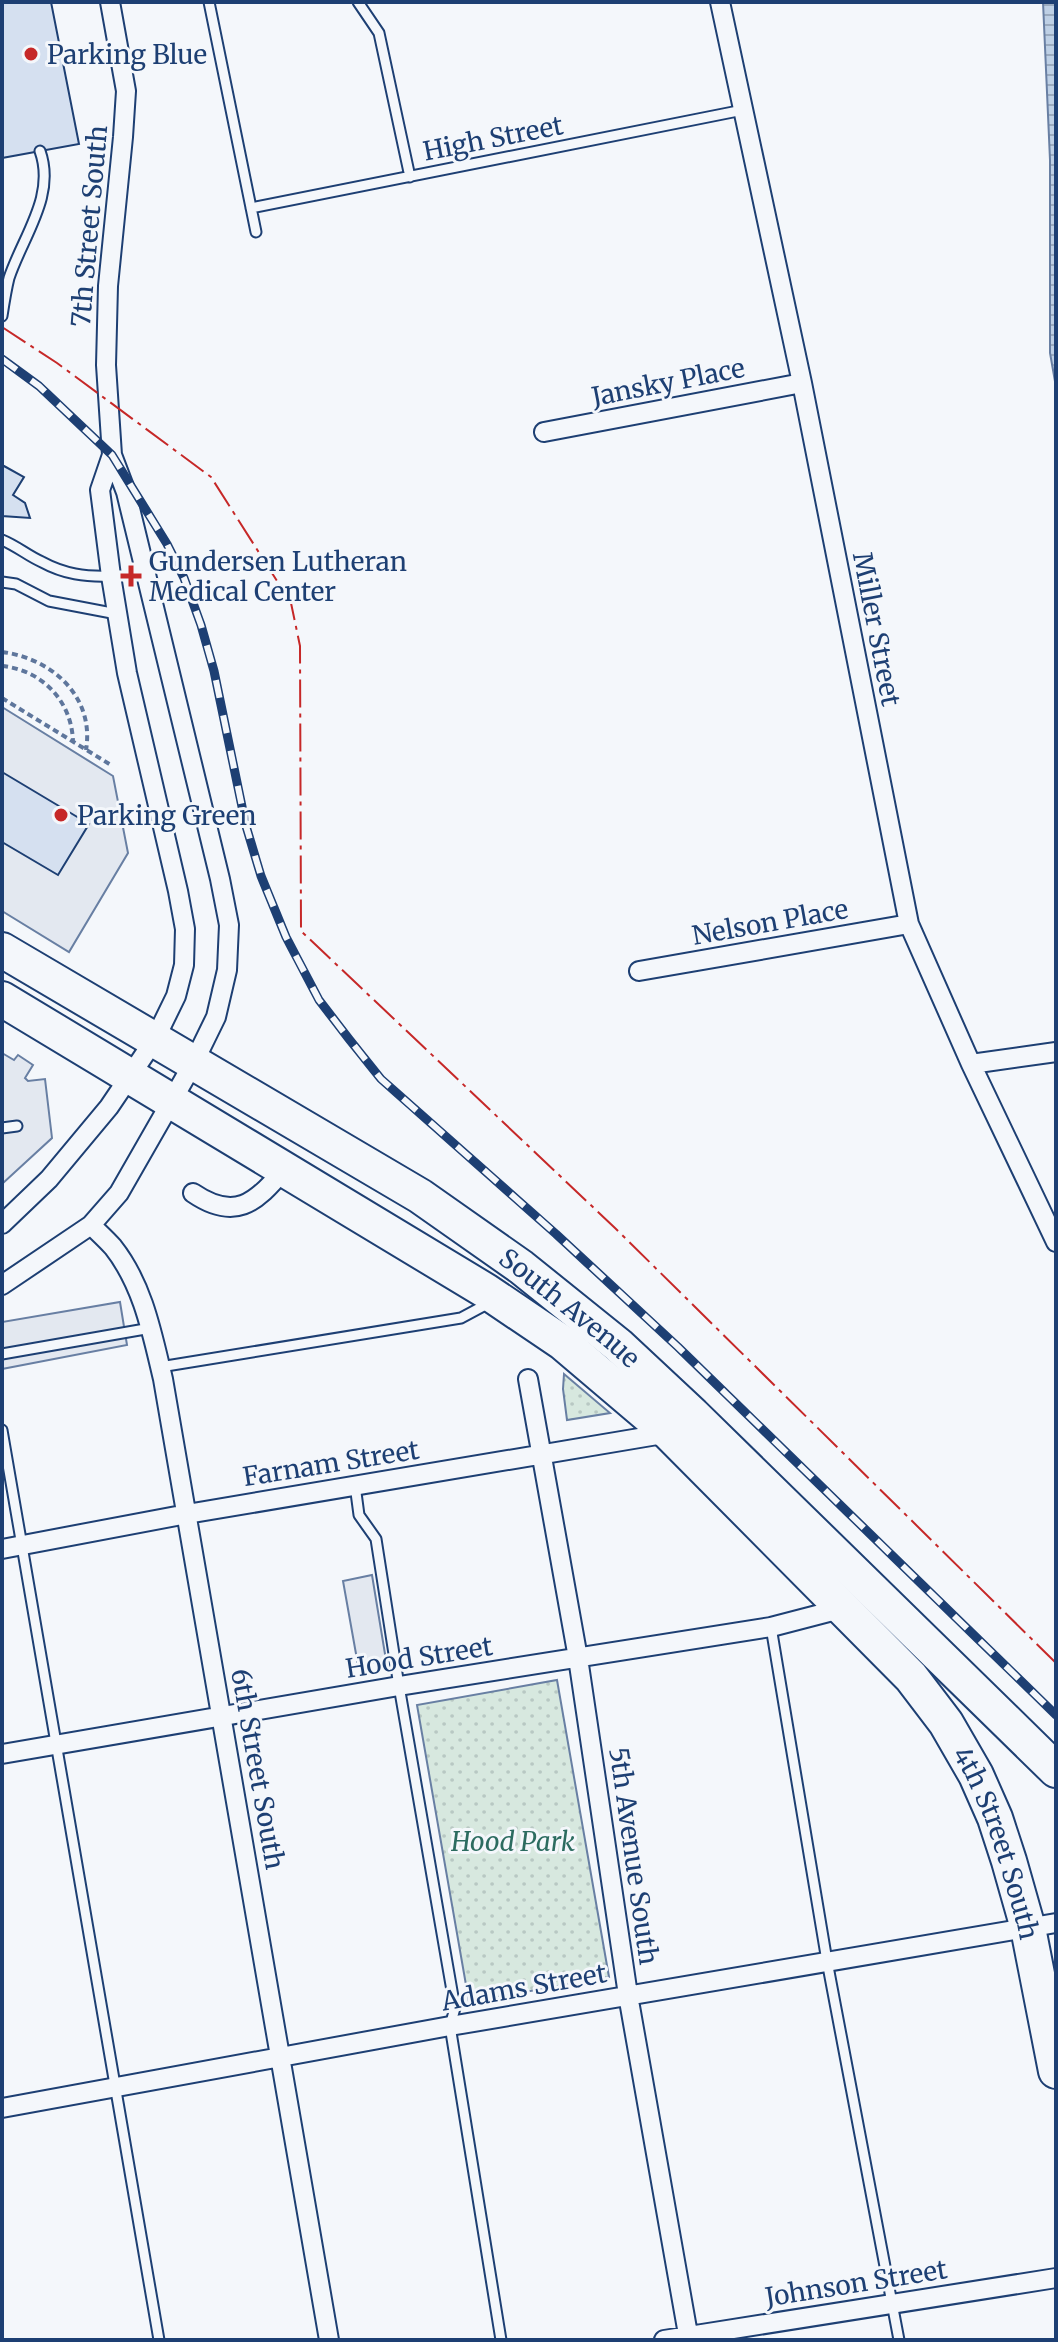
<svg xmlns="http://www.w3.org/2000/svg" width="1058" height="2342" font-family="Merriweather,serif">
	<defs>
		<pattern id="park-dots" width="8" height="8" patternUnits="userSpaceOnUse" patternTransform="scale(2)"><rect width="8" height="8" fill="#d7e8df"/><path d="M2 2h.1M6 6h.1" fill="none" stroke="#b8c8c3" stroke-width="1.8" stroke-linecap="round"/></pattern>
		<pattern id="water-rules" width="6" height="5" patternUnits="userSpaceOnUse" patternTransform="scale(2)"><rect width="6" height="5" fill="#bed0e5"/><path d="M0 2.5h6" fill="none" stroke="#9aaabe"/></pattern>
	</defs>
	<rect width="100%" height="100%" fill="#f4f7fb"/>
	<!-- park -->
	<path fill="url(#park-dots)" stroke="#687fa3" stroke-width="2" d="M564 1374 610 1413 567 1420 563 1389Z
		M557 1680 609 1977 469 2002 417 1705Z"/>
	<!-- parking -->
	<path fill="#e3e8f0" stroke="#687fa3" stroke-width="2" d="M2 707 113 776 128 853 69 952 2 911Z
		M2 1053 14 1060 18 1055 33 1065 25 1078 28 1081 45 1079 52 1138 2 1184Z
		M120 1302 127 1345 2 1369V1322Z
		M372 1575 386 1660 358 1665 343 1581Z"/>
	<!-- water -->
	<path fill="url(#water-rules)" stroke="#687fa3" stroke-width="2" d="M1043 2H1056V387L1050 353V160Z"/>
	<!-- building -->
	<path fill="#d5e0f0" stroke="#1d3f73" stroke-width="2" d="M2 2H51L79 144 2 158Z
		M4 466 24 477 13 495 25 503 30 518 2 516V469Z
		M2 772 89 824 58 875 2 842Z"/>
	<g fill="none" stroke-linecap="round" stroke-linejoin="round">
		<defs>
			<path id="lane" d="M209 2 256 232
				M358 2 379 33 410 177
				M251 208 743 110
				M2 316C4 303 6 290 9 278 23 236 56 196 40 151
				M2 540C17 546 28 556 42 562 64 574 85 577 111 576
				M2 582 16 584 49 601 117 614
				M2 1128 17 1126
				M2 1354 151 1328
				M160 1367 461 1318 489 1303
				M2 1430 159 2340
				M355 1485 359 1515 376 1539 399 1686 455 2008 450 2026 501 2340
				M771 1627 827 1961 899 2340"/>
			<path id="street" d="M720 2 802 383 909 924 971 1064 1056 1242
				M544 432 802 383
				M639 971 909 924
				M971 1064 1056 1052
				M193 1193C234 1221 256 1204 284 1169
				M2 1224 49 1179 109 1107 155 1039 176 996 184 965 185 929 178 891 127 673 111 576 100 490 112 455
				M91 1225C98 1232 106 1239 113 1247 143 1285 152 1333 163 1379L329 2340
				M2 1285 91 1225 119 1193 194 1062 216 1017 227 970 229 925 220 879 126 492 112 455 106 365 108 286 123 137 126 91 110 2
				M528 1379 578 1658 628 1995 689 2340
				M2 1549 187 1514 669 1433
				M2 1754 399 1686 771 1627 844 1608
				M2 2108 450 2026 1056 1923
				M664 2340 1056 2278"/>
			<g id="highway">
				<path id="s1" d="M2 950 420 1196 521 1267 618 1345 693 1415 1056 1770"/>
				<path id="s2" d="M2 999 486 1291 563 1343 669 1433 911 1677 946 1723 976 1775 995 1818 1009 1861 1028 1928 1056 2071"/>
			</g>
		</defs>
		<!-- lane casing -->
		<use href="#lane" stroke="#1d3f73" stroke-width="13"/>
		<!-- street casing -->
		<use href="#street" stroke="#1d3f73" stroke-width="22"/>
		<!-- highway casing -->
		<use href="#highway" stroke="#1d3f73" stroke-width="38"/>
		<!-- path -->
		<path stroke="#5e769c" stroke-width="4" stroke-dasharray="6 4" stroke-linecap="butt" d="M2 652C51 658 95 696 86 750
			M2 666C42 670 72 701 73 742
			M2 698 111 765"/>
		<!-- lane -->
		<use href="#lane" stroke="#f4f7fb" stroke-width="9"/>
		<!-- street -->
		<use href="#street" stroke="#f4f7fb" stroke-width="18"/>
		<!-- highway -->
		<use href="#highway" stroke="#f4f7fb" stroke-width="34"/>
		<defs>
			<path id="rail" d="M2 359 39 386 112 455 167 544 184 578 201 625 214 671 246 826 261 876 286 937 319 1000 349 1039 381 1079 556 1234 678 1347 1056 1715"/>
		</defs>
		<!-- rail casing -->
		<use href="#rail" stroke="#1d3f73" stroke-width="9"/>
		<!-- rail -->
		<use href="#rail" stroke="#f4f7fb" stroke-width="6" stroke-dasharray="18" stroke-linecap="butt"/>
		<!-- power -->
		<path stroke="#c62828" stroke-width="2" stroke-dasharray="28 6 4 6" stroke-linecap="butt" d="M2 327 57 363 211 477 291 603 300 646 301 931 615 1228 1056 1663"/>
	</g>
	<!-- markers -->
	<g fill="#c62828" stroke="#f4f7fb" stroke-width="3">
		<circle cx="31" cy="54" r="8"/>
		<path d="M127 564h8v8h8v8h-8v8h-8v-8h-8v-8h8z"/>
		<circle cx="61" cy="815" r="8"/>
	</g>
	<g text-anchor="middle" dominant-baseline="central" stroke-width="6" stroke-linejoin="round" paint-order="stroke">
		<!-- poi labels -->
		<g font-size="26" fill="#1d3f73" stroke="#f4f7fb" text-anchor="start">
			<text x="47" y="54">Parking Blue</text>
			<text x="149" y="561">Gundersen Lutheran<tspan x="149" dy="30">Medical Center</tspan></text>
			<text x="77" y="815">Parking Green</text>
		</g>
		<!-- street labels -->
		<g font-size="26" fill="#1d3f73" stroke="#f4f7fb">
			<text transform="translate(493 138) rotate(-11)">High Street</text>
			<text transform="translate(89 226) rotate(-85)">7th Street South</text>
			<text transform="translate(668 382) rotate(-11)">Jansky Place</text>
			<text transform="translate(877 629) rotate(79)">Miller Street</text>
			<text transform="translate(770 922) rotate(-10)">Nelson Place</text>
			<text stroke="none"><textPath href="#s1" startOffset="672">South Avenue</textPath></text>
			<text transform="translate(331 1463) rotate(-9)">Farnam Street</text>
			<text transform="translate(419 1657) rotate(-9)">Hood Street</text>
			<text transform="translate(258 1769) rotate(80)">6th Street South</text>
			<text stroke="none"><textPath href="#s2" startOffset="1330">4th Street South</textPath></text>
			<text transform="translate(634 1856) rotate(82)">5th Avenue South</text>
			<text transform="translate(524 1987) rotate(-10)">Adams Street</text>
			<text transform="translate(856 2283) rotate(-9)">Johnson Street</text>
		</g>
		<!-- park labels -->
		<g font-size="26" font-style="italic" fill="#2c6c60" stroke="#f4f7fb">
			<text x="513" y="1841">Hood Park</text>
		</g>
	</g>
	<!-- border -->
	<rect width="1058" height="2342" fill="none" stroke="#1d3f73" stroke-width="8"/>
</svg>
